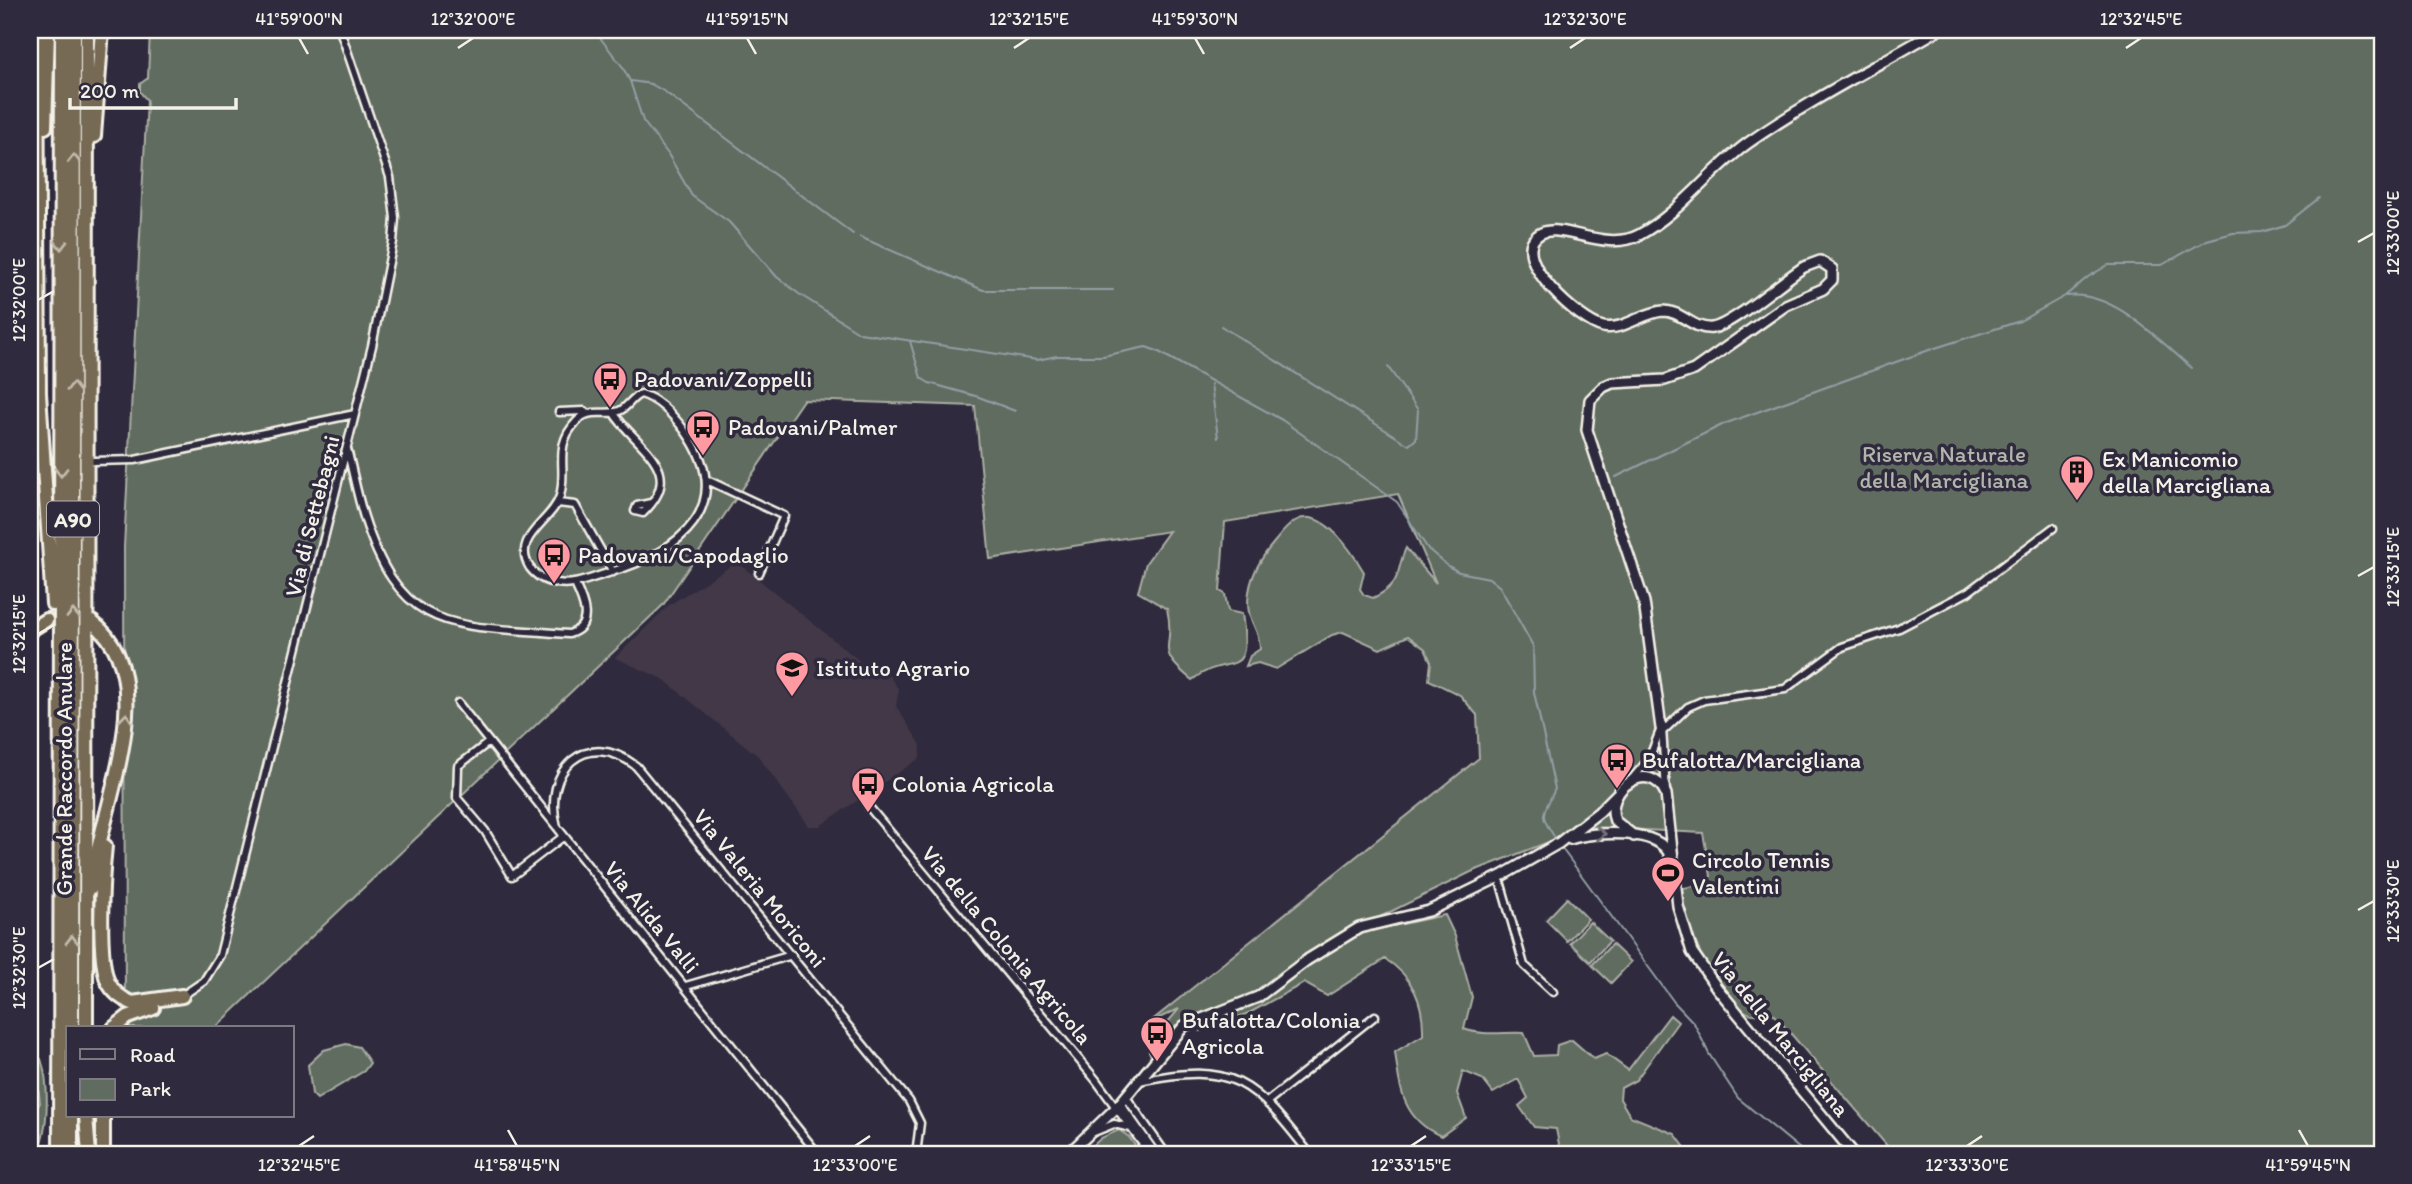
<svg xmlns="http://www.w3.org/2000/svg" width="2412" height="1184" font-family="Itim,sans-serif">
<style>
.built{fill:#423946}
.green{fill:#616c61;stroke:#aaaea4;stroke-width:2}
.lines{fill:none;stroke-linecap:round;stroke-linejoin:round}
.stream{stroke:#929fa4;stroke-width:2}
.street-casing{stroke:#f4f1e8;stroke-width:11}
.secondary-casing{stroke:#f4f1e8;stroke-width:14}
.highway-casing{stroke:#f4f1e8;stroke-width:18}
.street{stroke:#2f2a3d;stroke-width:6}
.secondary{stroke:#2f2a3d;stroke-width:9}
.highway{stroke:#776a54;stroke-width:12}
.oneway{stroke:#c2bbad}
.oneway2{stroke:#747079}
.ticks{fill:none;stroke:#f4f1e8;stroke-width:2.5}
.labels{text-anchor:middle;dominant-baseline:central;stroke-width:7;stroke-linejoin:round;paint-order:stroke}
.shield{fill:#2f2a3d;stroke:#b9b5b5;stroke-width:2}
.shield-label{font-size:21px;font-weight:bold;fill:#f4f1e8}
.poi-label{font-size:23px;fill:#f4f1e8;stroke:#2f2a3d;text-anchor:start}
.park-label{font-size:23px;fill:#b2b5ab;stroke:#2f2a3d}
.street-label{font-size:23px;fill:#f4f1e8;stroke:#2f2a3d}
.neatline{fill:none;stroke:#f4f1e8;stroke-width:2.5}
.ticks-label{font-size:18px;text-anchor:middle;fill:#f4f1e8}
</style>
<rect width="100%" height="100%" fill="#2f2a3d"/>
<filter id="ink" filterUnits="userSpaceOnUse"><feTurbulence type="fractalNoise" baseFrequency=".0143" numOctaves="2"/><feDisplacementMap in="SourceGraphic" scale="14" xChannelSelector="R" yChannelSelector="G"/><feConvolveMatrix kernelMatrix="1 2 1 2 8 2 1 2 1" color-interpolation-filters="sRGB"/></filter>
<g filter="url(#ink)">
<!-- built -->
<path class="built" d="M737 562 866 666 882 665 899 690 896 706 921 745 920 758 820 826H809L758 756 663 679 615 658 669 605Z"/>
<!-- green -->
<path class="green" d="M150 30H2382V1154H1894L1774 1014C1766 1014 1753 1016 1746 1012 1715 996 1683 923 1679 889L1694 886 1711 876 1703 833 1587 827 1471 872 1331 941 1258 995 1186 1022 1152 1059 1149 1051 1161 1030 1179 1009 1150 1022 1479 758 1477 715 1460 695 1429 680 1431 662 1425 649 1408 636 1380 649 1343 632 1332 635 1276 669 1258 663 1246 666 1250 656 1260 649C1260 626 1244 622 1249 592 1252 572 1262 556 1276 540 1281 534 1287 526 1295 521 1322 505 1353 553 1364 572L1360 589 1364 595 1373 598C1404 583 1395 571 1406 548L1436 583 1398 494 1225 522 1220 591 1225 594 1228 611 1242 614C1253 685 1228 651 1192 680 1151 647 1177 649 1167 609L1138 592 1146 563 1169 531 990 559 975 406 803 400 663 605 215 1028H125L124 547 147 100 140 92V84L148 78Z
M1567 898 1588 919 1567 941 1546 920Z
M1445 915 1455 936 1472 997 1464 1029C1482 1036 1503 1032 1524 1033L1534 1056 1556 1055 1557 1045 1572 1040 1594 1059 1606 1054 1628 1070 1670 1015 1678 1022 1636 1080 1621 1088 1620 1099 1630 1116 1675 1134 1690 1154H1646L1642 1149 1626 1150V1154H1561L1556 1129 1534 1127 1519 1106 1528 1098 1518 1079 1493 1093 1482 1079 1463 1071 1457 1093 1466 1118 1441 1136C1402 1119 1400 1089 1395 1052L1423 1035C1424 1004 1413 976 1385 959L1327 996 1304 983 1251 1012 1201 1031 1203 1022 1272 992 1331 950 1364 932Z
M1590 922 1610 941 1590 962 1570 943Z
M1612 944 1631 962 1611 983 1592 965Z
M346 1044 359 1047 370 1063 364 1071 317 1099 312 1094 308 1065 324 1050Z
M30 1056 41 1059C49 1082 50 1129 36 1154H30V1147L37 1136C34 1126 32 1111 40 1103L36 1069 30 1068Z
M1119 1130 1129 1137 1141 1154H1084L1101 1138Z"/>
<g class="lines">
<!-- stream -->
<path class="stream" d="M594 30 622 66 630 81 643 121 668 154 692 196 729 222 777 277 799 294 860 333 1037 360 1057 356H1103L1146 347 1157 351 1282 420 1397 502 1428 549 1448 566 1459 572 1489 578 1500 587 1533 646 1534 692 1555 789C1541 819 1539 813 1557 841
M631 81 651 84 665 92 853 234
M860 237 983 290H1113
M2067 296C2114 290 2158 340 2192 368
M1221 326 1409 445 1416 439 1418 410 1388 367
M910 341 921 378 929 383 979 397 1015 411
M1211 384 1218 438
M1616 477 1724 424 1932 349 2020 321 2065 296 2088 277 2108 265H2162L2207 240 2233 233 2262 232 2285 225 2319 198
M1560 846 1674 1002 1694 1023 1709 1054 1738 1098 1806 1154"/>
<!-- street casing -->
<g class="street-casing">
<path id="street" d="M641 394C659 399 674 416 685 431 739 507 679 552 608 573 591 578 575 586 557 583 546 582 537 577 530 568 510 537 553 521 560 496 568 467 552 447 577 421 589 408 601 415 616 412 627 410 631 397 641 394Z
M559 412 584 411 587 414
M613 412C634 446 689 469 643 513L635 511 637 506 651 503
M347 449C353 472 357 495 364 517 403 640 459 624 569 634 595 626 583 601 575 584
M93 461 135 460 355 414
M707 480 784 516 759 573
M558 503 575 505 613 572
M458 703 818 1154
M1662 728 1666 792
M1664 730 1688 707 1704 700 1785 689 1842 647 1899 628 1968 592 2053 528
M489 742 458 766 457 798 485 831 512 876 564 836
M1632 779 1649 759 1661 728
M869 807 1096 1080 1150 1154
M557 827C542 771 585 727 636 766L909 1101 920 1123 916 1154
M1499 877 1524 965 1553 992
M686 986 792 955
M182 996 204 981 220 955 372 346 393 242 395 218 390 177 340 30
M1139 1081C1235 1061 1253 1081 1310 1154
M1126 1097 1166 1154
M1268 1101 1375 1016
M1120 1103 1156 1154
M1094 1132 1114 1124 1131 1128"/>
</g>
<!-- secondary casing -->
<g class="secondary-casing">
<path id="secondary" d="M1661 728 1644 602 1587 430 1590 400 1603 387 1612 383 1665 380 1694 370 1786 305 1823 289 1832 280V269L1820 261 1804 267C1783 280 1731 326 1712 328 1693 330 1682 311 1663 311 1643 312 1624 331 1603 327 1580 322 1510 259 1537 236 1557 218 1603 254 1639 235 1681 212 1709 171 1748 143 1808 101 1875 67 1938 30
M1634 836 1615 821C1603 790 1650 757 1666 794L1678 906 1692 952 1717 988 1854 1154
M1570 839C1595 831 1658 828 1670 855
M1068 1154 1117 1107 1184 1026 1258 997 1307 960 1359 928 1429 911 1503 875 1559 843 1599 812 1619 792"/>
</g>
<!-- highway casing -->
<g class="highway-casing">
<path id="highway" d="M37 30 39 393 53 604
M45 127 48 30
M94 136 102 30
M30 463 33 416
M30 630 46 620
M105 846C102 875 97 957 108 982 113 992 122 999 132 1003L182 996
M92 887C97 812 167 679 92 622
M72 1028 74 30
M86 1028 87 30
M114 1028 128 1017 153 1008
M86 1116 89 1154
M60 1154 62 30
M71 1154V1116
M103 1154V1116"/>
</g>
<!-- street -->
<use href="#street" class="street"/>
<!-- secondary -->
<use href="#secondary" class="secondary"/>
<!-- highway -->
<use href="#highway" class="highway"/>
</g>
<!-- one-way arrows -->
<defs><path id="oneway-chevron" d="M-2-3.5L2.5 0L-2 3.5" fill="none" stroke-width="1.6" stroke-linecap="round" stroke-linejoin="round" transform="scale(1.75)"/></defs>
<g class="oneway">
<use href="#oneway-chevron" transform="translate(74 159) rotate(-90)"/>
<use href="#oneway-chevron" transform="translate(61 245) rotate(90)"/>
<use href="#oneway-chevron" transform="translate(73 387) rotate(-90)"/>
<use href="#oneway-chevron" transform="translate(61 472) rotate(90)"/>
<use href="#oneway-chevron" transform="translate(73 614) rotate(-90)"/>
<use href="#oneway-chevron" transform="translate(126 718) rotate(-84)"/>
<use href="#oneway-chevron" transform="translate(72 940) rotate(-90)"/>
</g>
<use class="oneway2" href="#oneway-chevron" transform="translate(1601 834) rotate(-1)"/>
</g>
<!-- ticks -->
<path class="ticks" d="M299 38 308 54M747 38 756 54M1195 38 1204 54M458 48 473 38M1014 48 1029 38M1570 48 1585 38M2126 48 2141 38M2358 242 2374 233M38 300 54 291M2358 576 2374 567M38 634 54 625M2358 910 2374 901M38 968 54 959M508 1130 517 1146M2299 1130 2308 1146M299 1146 314 1136M855 1146 870 1136M1411 1146 1426 1136M1967 1146 1982 1136"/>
<!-- icons -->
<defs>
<g id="bus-pin" transform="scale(1.75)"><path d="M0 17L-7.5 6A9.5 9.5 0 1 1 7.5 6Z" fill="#ff9aa2" stroke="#2f2a3d"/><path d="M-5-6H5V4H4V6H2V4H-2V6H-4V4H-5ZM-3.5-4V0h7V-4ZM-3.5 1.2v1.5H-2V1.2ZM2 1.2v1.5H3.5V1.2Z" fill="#111"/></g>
<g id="building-pin" transform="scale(1.75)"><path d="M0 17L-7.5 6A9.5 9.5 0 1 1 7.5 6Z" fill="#ff9aa2" stroke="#2f2a3d"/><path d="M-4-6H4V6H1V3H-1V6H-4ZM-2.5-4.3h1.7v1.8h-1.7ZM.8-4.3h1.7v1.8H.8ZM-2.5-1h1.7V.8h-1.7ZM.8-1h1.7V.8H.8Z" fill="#111"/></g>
<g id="school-pin" transform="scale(1.75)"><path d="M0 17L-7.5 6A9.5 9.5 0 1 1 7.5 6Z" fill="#ff9aa2" stroke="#2f2a3d"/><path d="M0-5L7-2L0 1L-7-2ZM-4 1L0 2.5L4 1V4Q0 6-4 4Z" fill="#111"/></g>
<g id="stadium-pin" transform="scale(1.75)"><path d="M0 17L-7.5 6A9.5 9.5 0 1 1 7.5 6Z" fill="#ff9aa2" stroke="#2f2a3d"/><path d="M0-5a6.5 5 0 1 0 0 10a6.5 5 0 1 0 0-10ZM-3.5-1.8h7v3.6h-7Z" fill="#111"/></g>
</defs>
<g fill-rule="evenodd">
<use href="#bus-pin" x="610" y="379"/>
<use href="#bus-pin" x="703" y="427"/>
<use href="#building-pin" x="2077" y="472"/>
<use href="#bus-pin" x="554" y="555"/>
<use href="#school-pin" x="792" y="668"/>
<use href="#bus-pin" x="1617" y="760"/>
<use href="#bus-pin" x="868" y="784"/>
<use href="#stadium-pin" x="1668" y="873"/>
<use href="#bus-pin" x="1157" y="1033"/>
</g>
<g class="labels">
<!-- shield labels -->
<rect class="shield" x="47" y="501.5" width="52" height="35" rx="5"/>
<g class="shield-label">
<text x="73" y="519">A90</text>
</g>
<!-- poi labels -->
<g class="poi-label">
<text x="634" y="379">Padovani/Zoppelli</text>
<text x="728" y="427">Padovani/Palmer</text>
<text x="2102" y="459">Ex Manicomio<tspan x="2102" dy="26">della Marcigliana</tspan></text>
<text x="578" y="555">Padovani/Capodaglio</text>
<text x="816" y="668">Istituto Agrario</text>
<text x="1642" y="760">Bufalotta/Marcigliana</text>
<text x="892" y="784">Colonia Agricola</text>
<text x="1692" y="860">Circolo Tennis<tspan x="1692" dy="26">Valentini</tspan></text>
<text x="1182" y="1020">Bufalotta/Colonia<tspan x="1182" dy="26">Agricola</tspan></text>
</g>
<!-- park labels -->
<g class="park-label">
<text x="1944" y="454">Riserva Naturale<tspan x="1944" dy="26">della Marcigliana</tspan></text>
</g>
<!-- street labels -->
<g class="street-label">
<text transform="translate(312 516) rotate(-76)">Via di Settebagni</text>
<text transform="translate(64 769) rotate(-90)">Grande Raccordo Anulare</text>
<text transform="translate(760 888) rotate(51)">Via Valeria Moriconi</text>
<text transform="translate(652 917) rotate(51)">Via Alida Valli</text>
<text transform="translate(1007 945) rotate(50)">Via della Colonia Agricola</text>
<text transform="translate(1781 1034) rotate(51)">Via della Marcigliana</text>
</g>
</g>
<!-- margin -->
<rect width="2412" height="1184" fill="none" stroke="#2f2a3d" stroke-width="77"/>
<!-- legend -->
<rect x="66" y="1026" width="228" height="91" fill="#2f2a3d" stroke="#7e7a81" stroke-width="2"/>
<rect x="80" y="1049" width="35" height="10" fill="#2f2a3d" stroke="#7e7a81" stroke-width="2"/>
<text x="130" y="1062" font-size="21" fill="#f4f1e8">Road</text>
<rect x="80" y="1079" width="35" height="21" fill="#616c61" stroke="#7e7a81" stroke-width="2"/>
<text x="130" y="1096" font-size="21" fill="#f4f1e8">Park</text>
<!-- scale -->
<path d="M70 98v10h166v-10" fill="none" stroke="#f4f1e8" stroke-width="3.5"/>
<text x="80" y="98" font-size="21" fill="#f4f1e8" stroke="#2f2a3d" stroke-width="5" paint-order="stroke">200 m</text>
<rect x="38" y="38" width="2336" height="1108" class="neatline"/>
<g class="ticks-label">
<text x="299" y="25">41°59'00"N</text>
<text x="473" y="25">12°32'00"E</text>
<text x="747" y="25">41°59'15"N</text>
<text x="1029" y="25">12°32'15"E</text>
<text x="1195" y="25">41°59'30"N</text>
<text x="1585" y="25">12°32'30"E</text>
<text x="2141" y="25">12°32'45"E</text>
<text transform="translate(2393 233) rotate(-90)" y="6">12°33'00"E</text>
<text transform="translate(19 300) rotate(-90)" y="6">12°32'00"E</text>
<text transform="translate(2393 567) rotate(-90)" y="6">12°33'15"E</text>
<text transform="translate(19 634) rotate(-90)" y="6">12°32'15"E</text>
<text transform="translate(2393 901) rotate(-90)" y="6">12°33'30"E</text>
<text transform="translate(19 968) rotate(-90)" y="6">12°32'30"E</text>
<text x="299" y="1171">12°32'45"E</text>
<text x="517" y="1171">41°58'45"N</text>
<text x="855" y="1171">12°33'00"E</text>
<text x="1411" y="1171">12°33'15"E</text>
<text x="1967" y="1171">12°33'30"E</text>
<text x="2308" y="1171">41°59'45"N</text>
</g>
</svg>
